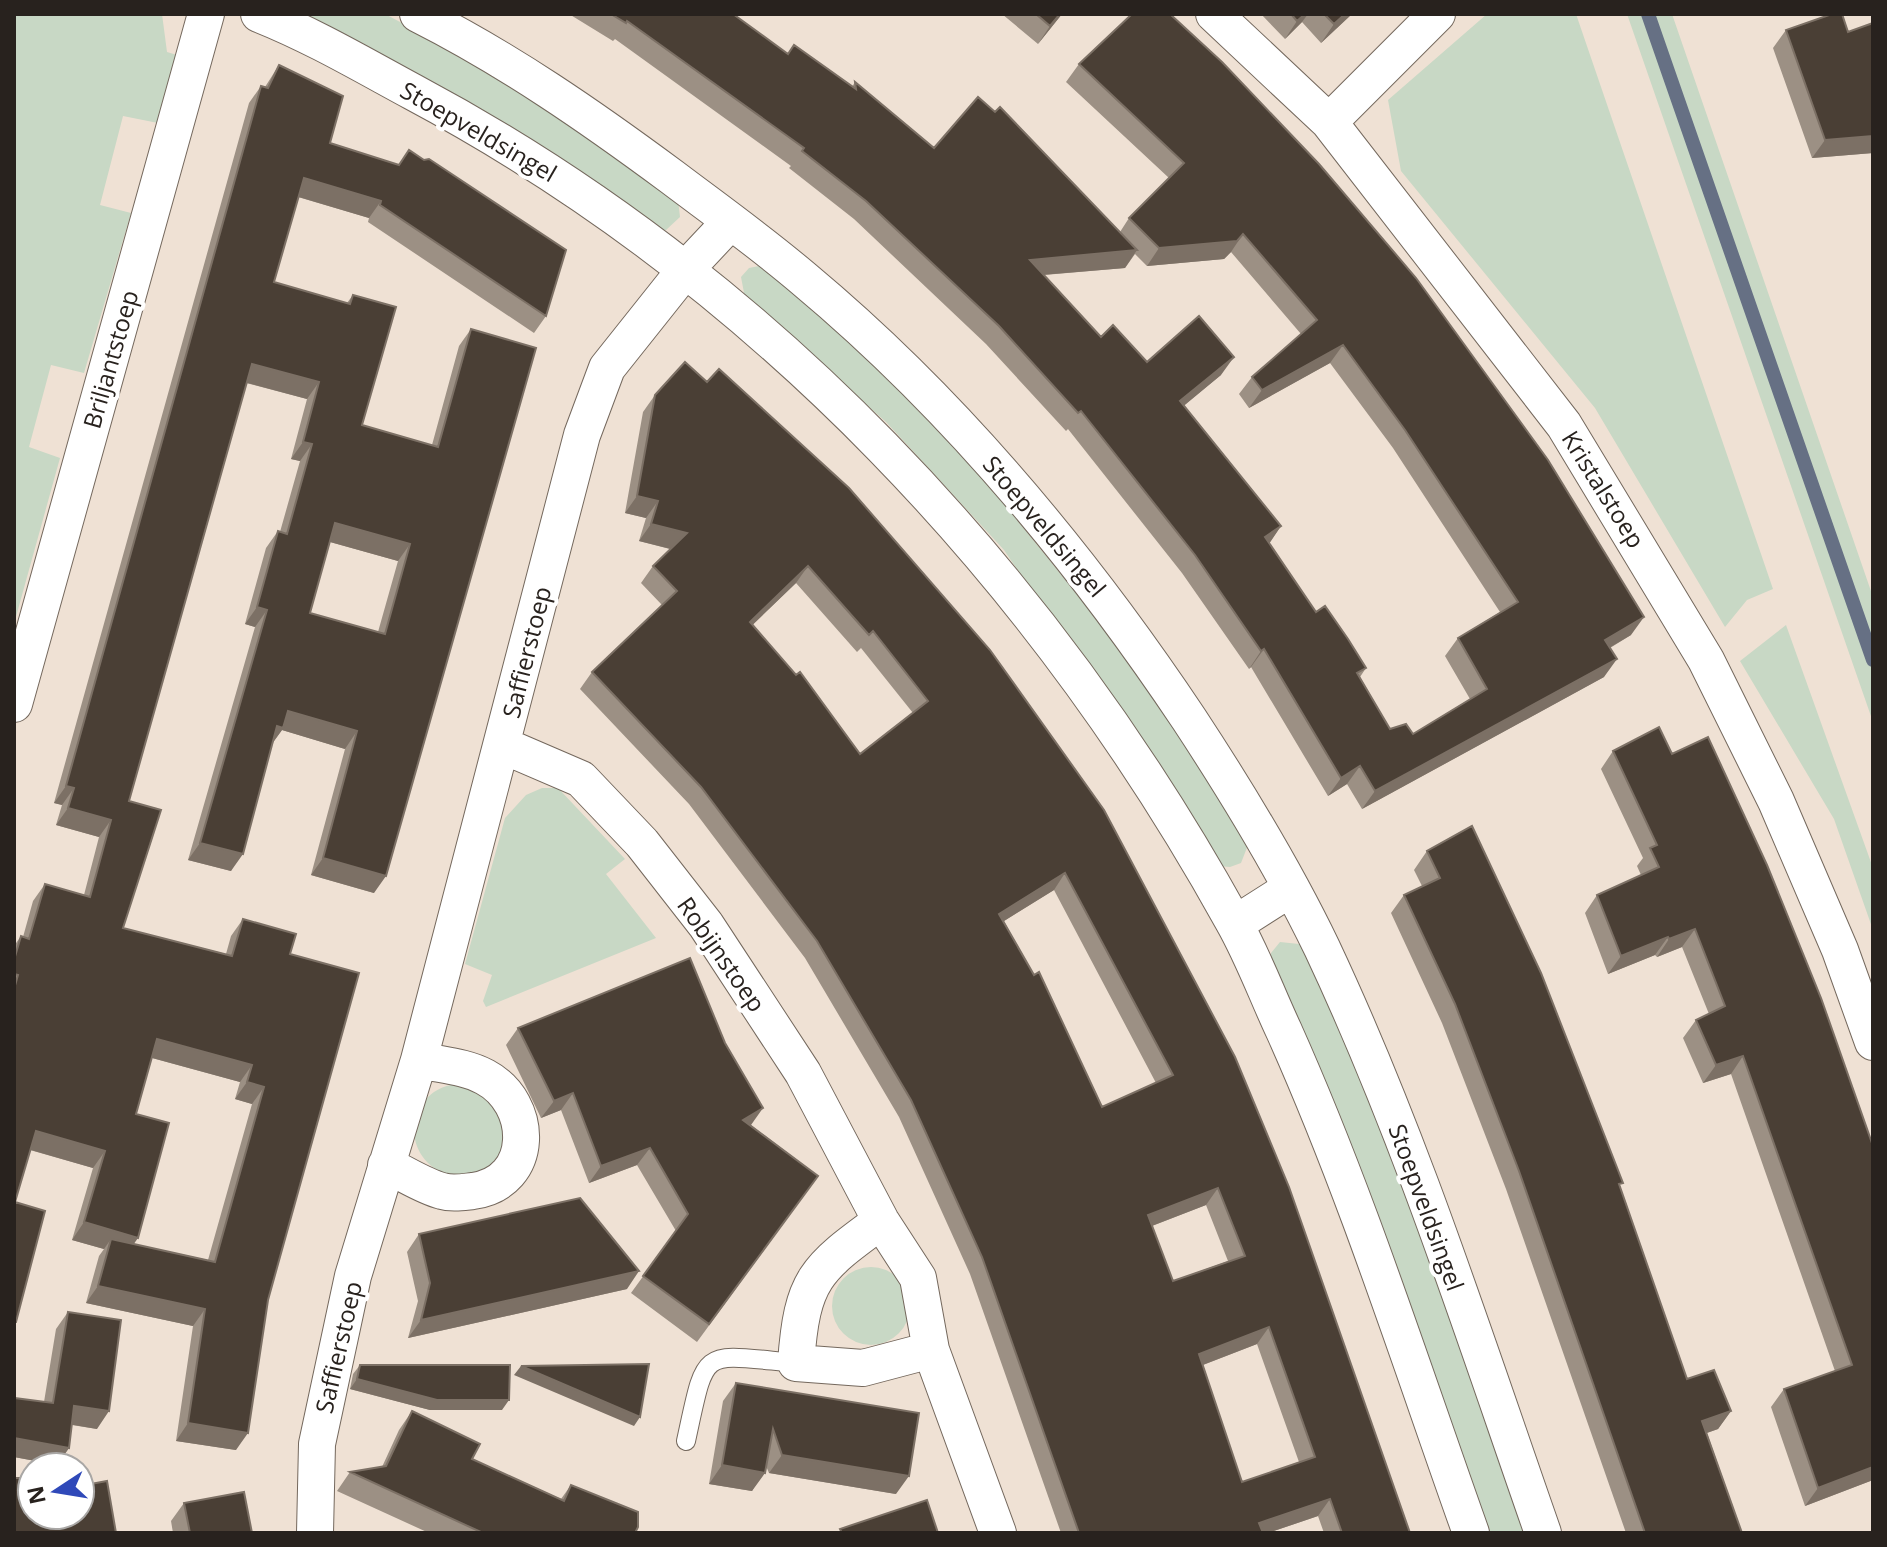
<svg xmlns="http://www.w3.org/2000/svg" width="1887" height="1547" font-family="'Open Sans',sans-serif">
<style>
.green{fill:#c8d8c5}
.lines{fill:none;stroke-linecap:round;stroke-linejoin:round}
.stream{stroke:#667084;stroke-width:14}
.lane-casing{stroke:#74685d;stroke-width:20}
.street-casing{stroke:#74685d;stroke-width:38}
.lane{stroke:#fff;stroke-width:18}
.street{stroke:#fff;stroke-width:36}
.wall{fill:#9c9084;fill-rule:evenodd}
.shaded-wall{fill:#7c7065}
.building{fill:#4a3f35;stroke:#7c7065;stroke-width:2;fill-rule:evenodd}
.labels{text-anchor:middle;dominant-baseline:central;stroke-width:8;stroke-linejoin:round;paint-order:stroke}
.street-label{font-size:24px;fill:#28221e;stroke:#fff}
</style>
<rect width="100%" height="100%" fill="#efe1d4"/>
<!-- green -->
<path class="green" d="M14 14H162L167 52 177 55 158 123 123 116 100 205 131 213 84 373 51 365 29 447 60 458 14 624Z
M299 14H385L481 65 678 200 680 217 666 230H656Z
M1487 14H1576L1773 589 1747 600 1725 627 1595 408 1401 171 1388 100Z
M1627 14H1672L1873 597V722Z
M759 266 767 270 858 347 984 479 1122 650 1244 833 1248 845 1241 863 1230 867 1217 866 1004 550 886 422 745 298 741 277 749 268Z
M1786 625 1873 868V930L1834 819 1740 661Z
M542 788H558L625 859 606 874 656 938 486 1007 483 1001 492 975 465 964 505 818 526 795Z
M1280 942 1299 944 1306 951 1393 1153 1528 1533H1487L1270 964 1271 953Z
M414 1130a46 46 0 1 1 92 0a46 46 0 1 1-92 0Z
M832 1306a39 39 0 1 1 78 0a39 39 0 1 1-78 0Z"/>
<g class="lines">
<!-- stream -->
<path class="stream" d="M1648 14 1873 660"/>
<!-- lane casing -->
<g class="lane-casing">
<path id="lane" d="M686 1441C707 1345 699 1354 796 1363"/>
</g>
<!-- street casing -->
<g class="street-casing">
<path id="street" d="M259 14C312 35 363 65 413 92 762 278 1042 576 1233 921 1253 956 1267 995 1284 1031 1357 1194 1411 1365 1471 1533
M418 14C509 60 591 117 672 177 717 211 762 243 804 279 955 405 1080 556 1189 719 1237 792 1284 869 1322 948 1411 1137 1474 1336 1543 1533
M1214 14 1329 122 1564 425 1706 660 1776 801 1840 950 1873 1042
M1329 122 1437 14
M14 704 206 14
M502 745 581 779 642 843 706 925 803 1073 881 1221 918 1278 931 1350 998 1533
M1235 924 1290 889
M386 1165C404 1173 423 1186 442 1191 452 1194 463 1192 473 1191 536 1182 534 1103 485 1077 465 1066 440 1065 419 1060
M881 1221C815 1269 802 1279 796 1363L863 1368 931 1350
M315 1533 317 1444 353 1276 419 1060 582 435 607 368 685 270 731 221"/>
</g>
<!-- lane -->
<use href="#lane" class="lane"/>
<!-- street -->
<use href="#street" class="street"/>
</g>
<!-- wall -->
<path class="wall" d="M569 14H733L788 54 852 87 855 82 934 148 1120 232 1129 218 1169 178 1066 82 1079 64 1132 14 1631 635 1610 648 1604 677 1362 809 1347 784 1328 796 1251 667 1249 669 1182 573 1068 429 1066 431 986 344 854 219 789 168 791 166 615 39 613 41ZM1231 252 1301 334 1252 377 1239 394 1249 408 1330 363 1393 448 1500 612 1458 638 1445 656 1470 699 1413 734 1390 729 1360 677 1366 668 1316 612 1269 543 1281 526 1184 405 1221 375 1147 362 1101 337 1044 275 1125 268 1135 254 1147 266 1224 259Z
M1002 14H1062L1038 44Z
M1261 14H1352L1321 43 1302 22 1285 39Z
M1873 23V153L1812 158 1773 48 1786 30 1848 32Z
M279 65 330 143 546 316 534 333 368 222 369 218 298 197 274 282 347 303 353 295 362 425 432 445 459 346 471 329 374 893 311 875 345 749 282 730 272 744 231 871 188 860 255 627 245 624 266 548 278 531 280 532 300 461 291 459 307 399 246 383 129 801 123 928 226 954 231 936 243 919 290 954 268 1300 236 1450 176 1441 193 1326 86 1303 99 1256 104 1249 72 1240 93 1168 30 1150 15 1202 14 1324V946L21 936 23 937 33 901 45 884 84 895 99 837 56 825 62 805 54 803 249 103 261 86 265 87ZM330 542 398 561 378 632 310 613ZM152 1058 240 1082 235 1099 252 1104 208 1260 134 1244 136 1114Z
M655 395 990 650 1410 1533H1324L1318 1516 1268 1533H1061L970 1274 899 1117 805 958 689 804 580 689 592 672 662 605 641 583 653 566 670 549 639 541 646 518 625 513 643 412ZM796 583 857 652 861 648 913 713 860 754 752 625ZM1054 890 1156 1083 1102 1107 1004 921ZM1206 1205 1228 1261 1173 1281 1152 1226ZM1257 1344 1299 1462 1242 1482 1203 1365Z
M1613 751 1672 754 1873 1146V1480L1805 1506 1771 1407 1784 1389 1835 1371 1731 1074 1703 1083 1683 1038 1696 1020 1709 1014 1682 947 1657 957 1655 955 1608 974 1585 913 1597 895 1641 875 1637 866 1643 858 1601 769Z
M1427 851 1620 1186 1687 1379 1731 1411 1718 1429 1707 1433 1742 1533H1626L1506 1189 1442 1023 1391 913 1404 895 1422 886 1414 870Z
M518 1028 751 1125 818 1176 697 1342 631 1293 676 1231 637 1165 589 1183 561 1110 541 1118 506 1045Z
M419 1234 627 1289 408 1338 418 1301 407 1252Z
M68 1312 97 1429 72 1425 69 1448 57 1465 14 1457V1398L44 1402 56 1329Z
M360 1365 502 1410H430L350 1389 353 1374Z
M736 1383 896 1494 769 1473 766 1466 752 1491 709 1484 723 1401Z
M412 1411 472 1459 561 1499 571 1485 635 1533H429L337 1491 350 1472 382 1467 399 1430Z
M184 1503 252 1533H173L171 1521Z"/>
<!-- shaded-wall -->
<path class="shaded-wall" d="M1060 14H1062L1038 44 1050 26Z
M1305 14H1308L1302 22 1285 39 1297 21Z
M1345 14H1352L1321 43 1334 24Z
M1873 136V153L1812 158 1825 140Z
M304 178 381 201 369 218 292 195Z
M1243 234 1231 252 1224 259 1147 266 1159 248Z
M1137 250 1125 268 1017 277 1030 260Z
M1343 345 1330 363 1249 408 1262 390Z
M1234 357 1221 375 1168 419 1180 401Z
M252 364 319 382 307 399 240 381Z
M303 442 312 444 300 461 291 459Z
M637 496 658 501 646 518 625 513Z
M335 523 410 544 398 561 323 540Z
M651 524 687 533 675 550 639 541Z
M1281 526 1269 544 1265 537Z
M808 566 796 583 738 639 750 622Z
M257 607 267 610 255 627 245 624Z
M1644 617 1631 635 1592 658 1605 640Z
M1264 649 1251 667 1249 669 1261 651Z
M1617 659 1604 677 1362 809 1375 791Z
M288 711 357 731 345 749 282 730 271 745 265 743Z
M1360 766 1347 784 1328 796 1341 778Z
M66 786 74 788 62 805 54 803Z
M68 808 111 820 99 837 56 825Z
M200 843 243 854 231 871 188 860Z
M323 858 386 876 374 893 311 875Z
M1065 873 1054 890 988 931 999 914Z
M1695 929 1682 947 1657 957 1669 939Z
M1668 937 1655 955 1608 974 1621 956Z
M157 1039 252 1065 240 1082 145 1056Z
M1743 1056 1731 1074 1703 1083 1716 1065Z
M247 1082 264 1087 252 1104 235 1099Z
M573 1093 561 1110 541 1118 554 1101Z
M763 1108 751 1125 731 1137 743 1120Z
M36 1131 105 1151 93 1168 24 1148Z
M650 1148 637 1165 589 1183 601 1166Z
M1218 1188 1206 1205 1136 1232 1148 1215Z
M84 1222 138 1238 126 1255 111 1239 104 1249 72 1240Z
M639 1271 627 1289 408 1338 421 1320Z
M98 1286 205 1309 193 1326 86 1303Z
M1269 1327 1257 1344 1187 1371 1199 1354Z
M521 1366 640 1417 634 1426 514 1375Z
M357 1379 509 1400 502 1410H430L350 1389Z
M74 1406 109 1411 97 1429 62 1423Z
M1731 1411 1718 1429 1689 1439 1702 1421Z
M188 1423 248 1433 236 1450 176 1441Z
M14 1438 69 1448 57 1465 14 1457Z
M782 1455 909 1476 896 1494 769 1473Z
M722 1465 765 1473 752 1491 709 1484Z
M1873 1467V1480L1805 1506 1818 1488Z
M1330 1499 1318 1516 1268 1533H1252L1259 1523Z"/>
<!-- building -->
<path class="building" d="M611 14H733L788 54 794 45 856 89 855 82 934 148 978 97 995 112 1000 107 1137 250 1030 260 1101 337 1113 325 1147 362 1199 316 1234 357 1180 401 1281 526 1265 537 1316 612 1325 606 1348 639 1366 668 1357 673 1390 729 1406 724 1413 734 1487 689 1458 638 1518 602 1405 430 1343 345 1262 390 1252 377 1317 320 1243 234 1237 241 1159 248 1129 218 1184 163 1079 64 1132 14H1170L1222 62 1319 164 1416 278 1548 460 1644 617 1605 640 1617 659 1375 791 1360 766 1341 778 1264 649 1261 651 1195 555 1081 411 1078 413 999 326 866 201 802 151 804 148 627 21 626 23Z
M1036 14H1060L1050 26Z
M1291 14H1305L1297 21Z
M1324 14H1345L1334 24Z
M1832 14H1842L1848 32 1873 23V136L1825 140 1786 30Z
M279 65 343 96 330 143 399 165 409 150 424 160 429 159 566 250 546 316 380 205 381 201 304 178 274 282 350 304 353 295 396 307 362 425 438 447 471 329 536 348 386 876 323 858 357 731 288 711 283 728 277 726 243 854 200 843 267 610 257 607 278 531 287 534 312 444 303 442 319 382 252 364 129 801 161 810 123 928 232 956 243 919 296 934 290 954 359 973 268 1300 248 1433 188 1423 205 1309 98 1286 111 1239 215 1262 264 1087 247 1082 252 1065 157 1039 136 1114 169 1123 138 1238 84 1222 105 1151 36 1131 15 1202 45 1211 16 1322H14V989L18 975 14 974V960L21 936 29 939 45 884 90 897 111 820 68 808 74 788 66 786 261 86 268 88ZM335 523 410 544 385 634 310 613Z
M685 362 707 382 719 369 849 488 990 650 1104 810 1235 1057 1289 1187 1410 1533H1342L1330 1499 1259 1523 1263 1533H1079L982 1257 911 1100 817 941 701 787 592 672 677 591 653 566 687 533 651 524 658 501 637 496 655 395ZM808 566 869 635 873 631 928 701 860 754 800 672 796 675 750 622ZM1065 873 1173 1075 1102 1107 1039 972 1034 975 999 914ZM1218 1188 1245 1256 1173 1281 1148 1215ZM1269 1327 1315 1457 1242 1482 1199 1354Z
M1659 727 1672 754 1708 737 1767 865 1821 998 1873 1146V1467L1818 1488 1784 1389 1852 1365 1743 1056 1716 1065 1696 1020 1725 1006 1695 929 1669 939 1668 937 1621 956 1597 895 1659 867 1650 848 1657 845 1613 751Z
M1472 826 1541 973 1623 1183 1619 1184 1687 1379 1714 1370 1731 1411 1702 1421 1742 1533H1645L1519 1171 1455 1004 1404 895 1440 878 1427 851Z
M690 958 725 1043 763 1108 743 1120 818 1176 709 1324 643 1276 688 1214 650 1148 601 1166 573 1093 554 1101 518 1028Z
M580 1198 639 1271 421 1320 430 1283 419 1234Z
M68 1312 121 1320 109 1411 74 1406 69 1448 14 1438V1398L53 1403Z
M649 1364 640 1417 521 1366Z
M360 1365H510L509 1400H437L357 1379Z
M736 1383 919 1413 909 1476 782 1455 773 1429 765 1473 722 1465Z
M412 1411 480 1444 472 1459 564 1501 571 1485 638 1512V1527L635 1533H483L350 1472 386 1466Z
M14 1478H32V1515H80V1486L107 1481 116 1533H14Z
M244 1492 252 1533H190L184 1503Z
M927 1500 938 1533H842L840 1529Z"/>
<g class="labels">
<!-- street labels -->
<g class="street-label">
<text transform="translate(479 131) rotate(30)">Stoepveldsingel</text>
<text transform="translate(110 359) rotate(-74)">Briljantstoep</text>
<text transform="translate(1604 489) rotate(58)">Kristalstoep</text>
<text transform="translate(1045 526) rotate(50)">Stoepveldsingel</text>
<text transform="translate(526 652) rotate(-76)">Saffierstoep</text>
<text transform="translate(722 954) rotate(55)">Robijnstoep</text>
<text transform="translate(1427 1207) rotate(70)">Stoepveldsingel</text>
<text transform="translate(338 1347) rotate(-77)">Saffierstoep</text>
</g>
</g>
<!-- border -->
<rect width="1887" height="1547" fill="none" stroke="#28221e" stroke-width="32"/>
<!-- north arrow -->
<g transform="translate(56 1491) rotate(258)"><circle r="38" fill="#ffffff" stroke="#a9a7a5" stroke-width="2"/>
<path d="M0-6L14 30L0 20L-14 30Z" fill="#2f49b9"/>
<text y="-12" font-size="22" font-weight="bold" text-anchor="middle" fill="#28221e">N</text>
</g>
</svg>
